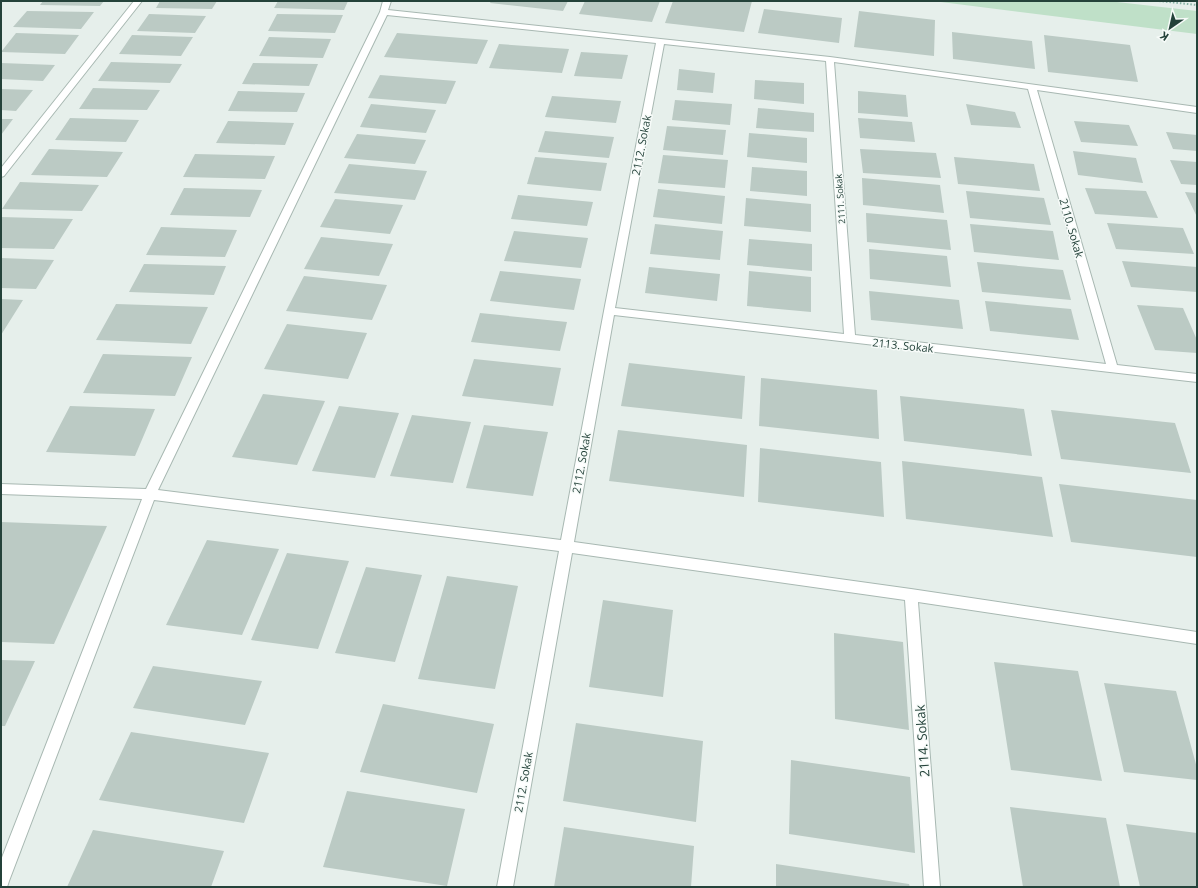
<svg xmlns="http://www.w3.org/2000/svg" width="1198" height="888" font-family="'Open Sans',sans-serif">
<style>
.green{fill:#bfe0c8}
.building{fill:#bbcac4}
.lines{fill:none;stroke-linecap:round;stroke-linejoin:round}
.minor-casing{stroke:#a8b8b2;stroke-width:2}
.path{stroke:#86b3a5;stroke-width:2;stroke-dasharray:1.5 2;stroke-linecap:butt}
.minor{fill:#fff;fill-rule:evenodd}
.labels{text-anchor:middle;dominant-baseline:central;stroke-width:3;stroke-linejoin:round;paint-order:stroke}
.far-street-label{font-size:9px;fill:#24423a;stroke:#f7fbf9}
.street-label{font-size:11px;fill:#24423a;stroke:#f7fbf9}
.near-street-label{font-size:13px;fill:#24423a;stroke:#f7fbf9}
</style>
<rect width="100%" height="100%" fill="#e6efeb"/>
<!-- green -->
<path class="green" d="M933 1H1108L1197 11V34Z"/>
<!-- building -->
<path class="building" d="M43 1H104L100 6 40 5Z
M160 1H217L212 9 156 8Z
M278 1H348L344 10 274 8Z
M491 1H568L563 11 490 3Z
M585 1H660L652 22 579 14Z
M673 1H752L744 32 665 23Z
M764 9 842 18 839 43 758 33Z
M27 11 94 12 81 29 13 27Z
M859 11 935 20 934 56 854 47Z
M149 14 206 16 195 33 137 31Z
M277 14 343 15 335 33 268 31Z
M952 32 1032 41 1035 69 953 59Z
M16 33 79 35 65 54 1 52Z
M397 33 488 40 477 64 384 57Z
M132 35 193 37 181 56 119 54Z
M1044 35 1130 45 1138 82 1048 72Z
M269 37 331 39 323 58 259 56Z
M499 44 569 49 562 73 489 68Z
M581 52 628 55 622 79 574 76Z
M111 62 182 64 170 83 98 81Z
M1 63 55 65 43 81 1 79Z
M253 63 318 64 309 86 242 84Z
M679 69 715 73 713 93 677 90Z
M380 75 456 81 446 104 368 98Z
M755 80 804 83V104L754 99Z
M93 88 160 90 147 110 79 109Z
M1 89 33 90 16 111 1 110Z
M238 91 305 93 297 112 228 111Z
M858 91 906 95 908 117 858 113Z
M552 96 621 101 616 123 545 117Z
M675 100 732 104 730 125 672 120Z
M371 104 436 110 426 133 360 127Z
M966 104 1015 112 1021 128 971 125Z
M758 108 814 113V132L756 128Z
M70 118 139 120 126 142 55 140Z
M858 118 912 122 915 142 860 138Z
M1 119H13L1 135Z
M228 121 294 123 285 145 216 143Z
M1074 121 1129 125 1138 146 1081 142Z
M667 126 726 130 723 155 663 150Z
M545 131 614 137 609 158 538 152Z
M1166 132 1197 135V151L1173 149Z
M749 133 807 138V163L747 157Z
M357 134 426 140 415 164 344 158Z
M49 149 123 152 107 177 31 175Z
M860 149 936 153 941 178 863 173Z
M1073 151 1136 158 1143 183 1078 175Z
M195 154 275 156 265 179 183 177Z
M663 155 728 160 725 188 658 183Z
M535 157 607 163 601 191 527 184Z
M954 157 1034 164 1040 191 958 184Z
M1170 160 1197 162V185L1181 184Z
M349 164 427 171 415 200 334 193Z
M752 167 807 171V196L750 191Z
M862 178 940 185 944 213 863 205Z
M20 182 99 185 82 211 2 209Z
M184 188 262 190 250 217 170 215Z
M1085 188 1146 191 1158 218 1095 214Z
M658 189 725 196 722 224 653 217Z
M966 191 1044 198 1051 225 970 218Z
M1185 192 1197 193V217Z
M518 195 593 202 587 226 511 219Z
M746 198 811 204V232L744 226Z
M335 199 403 205 390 234 320 227Z
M866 213 947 220 951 250 867 242Z
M1 217 73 219 54 249 1 248Z
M1107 223 1183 228 1194 254 1116 249Z
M655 224 723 231 720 260 650 254Z
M970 224 1053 231 1059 260 974 252Z
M161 227 237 230 225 257 146 255Z
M514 231 588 238 581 268 504 261Z
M321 237 393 244 379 276 304 269Z
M749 239 812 244V271L747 265Z
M869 249 947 256 951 287 870 279Z
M1 258 54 260 36 289 1 288Z
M1122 261 1197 267V292L1131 287Z
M977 262 1063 270 1071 300 982 292Z
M144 264 226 266 214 295 129 292Z
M649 267 720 274 717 301 645 293Z
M500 271 581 279 574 310 490 301Z
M749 271 811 277V312L747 306Z
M304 276 387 285 372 320 286 311Z
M869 291 959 300 963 329 871 320Z
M1 299 23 300 1 335Z
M985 301 1071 309 1079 340 990 331Z
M116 304 208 307 191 344 96 340Z
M1137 305 1183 308 1197 340V353L1155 350Z
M480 313 567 322 560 351 471 342Z
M287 324 367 333 348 379 264 369Z
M103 354 192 357 175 396 83 393Z
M474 359 561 368 553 406 462 396Z
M629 363 745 376 742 419 621 406Z
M761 378 877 390 879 439 759 426Z
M263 394 325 401 297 465 232 457Z
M900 396 1024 409 1032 456 904 441Z
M70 406 155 409 135 456 46 452Z
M339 406 399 413 375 478 312 471Z
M1051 410 1175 423 1191 473 1061 459Z
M412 415 471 422 453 483 390 476Z
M484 425 548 432 533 496 466 488Z
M618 430 747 445 744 497 609 481Z
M760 448 881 462 884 517 758 502Z
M902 461 1042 477 1053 537 906 519Z
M1059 484 1197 500V557L1071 542Z
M1 522 107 526 54 644 1 642Z
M207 540 279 549 242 635 166 625Z
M287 553 349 561 318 649 251 640Z
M366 567 422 575 395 662 335 653Z
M447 576 518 586 495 689 418 679Z
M603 600 673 610 663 697 589 687Z
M834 633 903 642 909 730 835 719Z
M1 660 35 661 5 726H1Z
M994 662 1078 671 1102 781 1011 770Z
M153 666 262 681 245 725 133 708Z
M1104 683 1176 691 1197 768V780L1124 772Z
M383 704 494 724 477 793 360 772Z
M576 723 703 741 696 822 563 801Z
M131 732 269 753 244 823 99 800Z
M791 760 910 777 915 853 789 834Z
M347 791 465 809 447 886 323 867Z
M1010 807 1106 818 1120 887H1023Z
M1126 824 1197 833V887H1140Z
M564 827 694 846 691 887H554Z
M93 830 224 851 211 887H67Z
M776 864 909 884 910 887H776Z"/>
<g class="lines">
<!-- minor casing -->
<g class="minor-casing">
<path id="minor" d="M134 1H142L4 176 1 177V168Z
M383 1H391L388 10 830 57 1197 107V113L1037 90 1117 365 1197 374V382L614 315 574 542 911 589 1197 632V644L918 602 940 887H924L905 600 572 553 513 887H497L559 551 154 500 9 881 7 887H1V860L142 499 1 494V484L146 489 380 12ZM387 15 656 43 604 311 561 540 158 490ZM664 44 826 61 844 334 615 308ZM834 62 1028 89 1106 364 855 335Z"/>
</g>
<!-- path -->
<path class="path" d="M1159 1 1197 5"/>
<!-- minor -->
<use href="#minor" class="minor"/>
</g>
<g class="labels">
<!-- far-street labels -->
<g class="far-street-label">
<text transform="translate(840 199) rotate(-94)">2111. Sokak</text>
</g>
<!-- street labels -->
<g class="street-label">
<text transform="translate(641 145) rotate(-79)">2112. Sokak</text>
<text transform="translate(1072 228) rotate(74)">2110. Sokak</text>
<text transform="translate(903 345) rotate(6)">2113. Sokak</text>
<text transform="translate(581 463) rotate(-80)">2112. Sokak</text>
<text transform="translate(523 782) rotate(-80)">2112. Sokak</text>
</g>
<!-- near-street labels -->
<g class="near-street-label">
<text transform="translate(922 741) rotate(-94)">2114. Sokak</text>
</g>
</g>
<!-- border -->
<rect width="1198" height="888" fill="none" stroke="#24423a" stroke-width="4"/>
<!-- north arrow -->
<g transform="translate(1170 28) rotate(214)" stroke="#f7fbf9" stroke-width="3" paint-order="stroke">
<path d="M0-3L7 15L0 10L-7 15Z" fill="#24423a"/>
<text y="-6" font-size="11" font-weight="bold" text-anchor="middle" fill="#24423a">K</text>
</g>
</svg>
